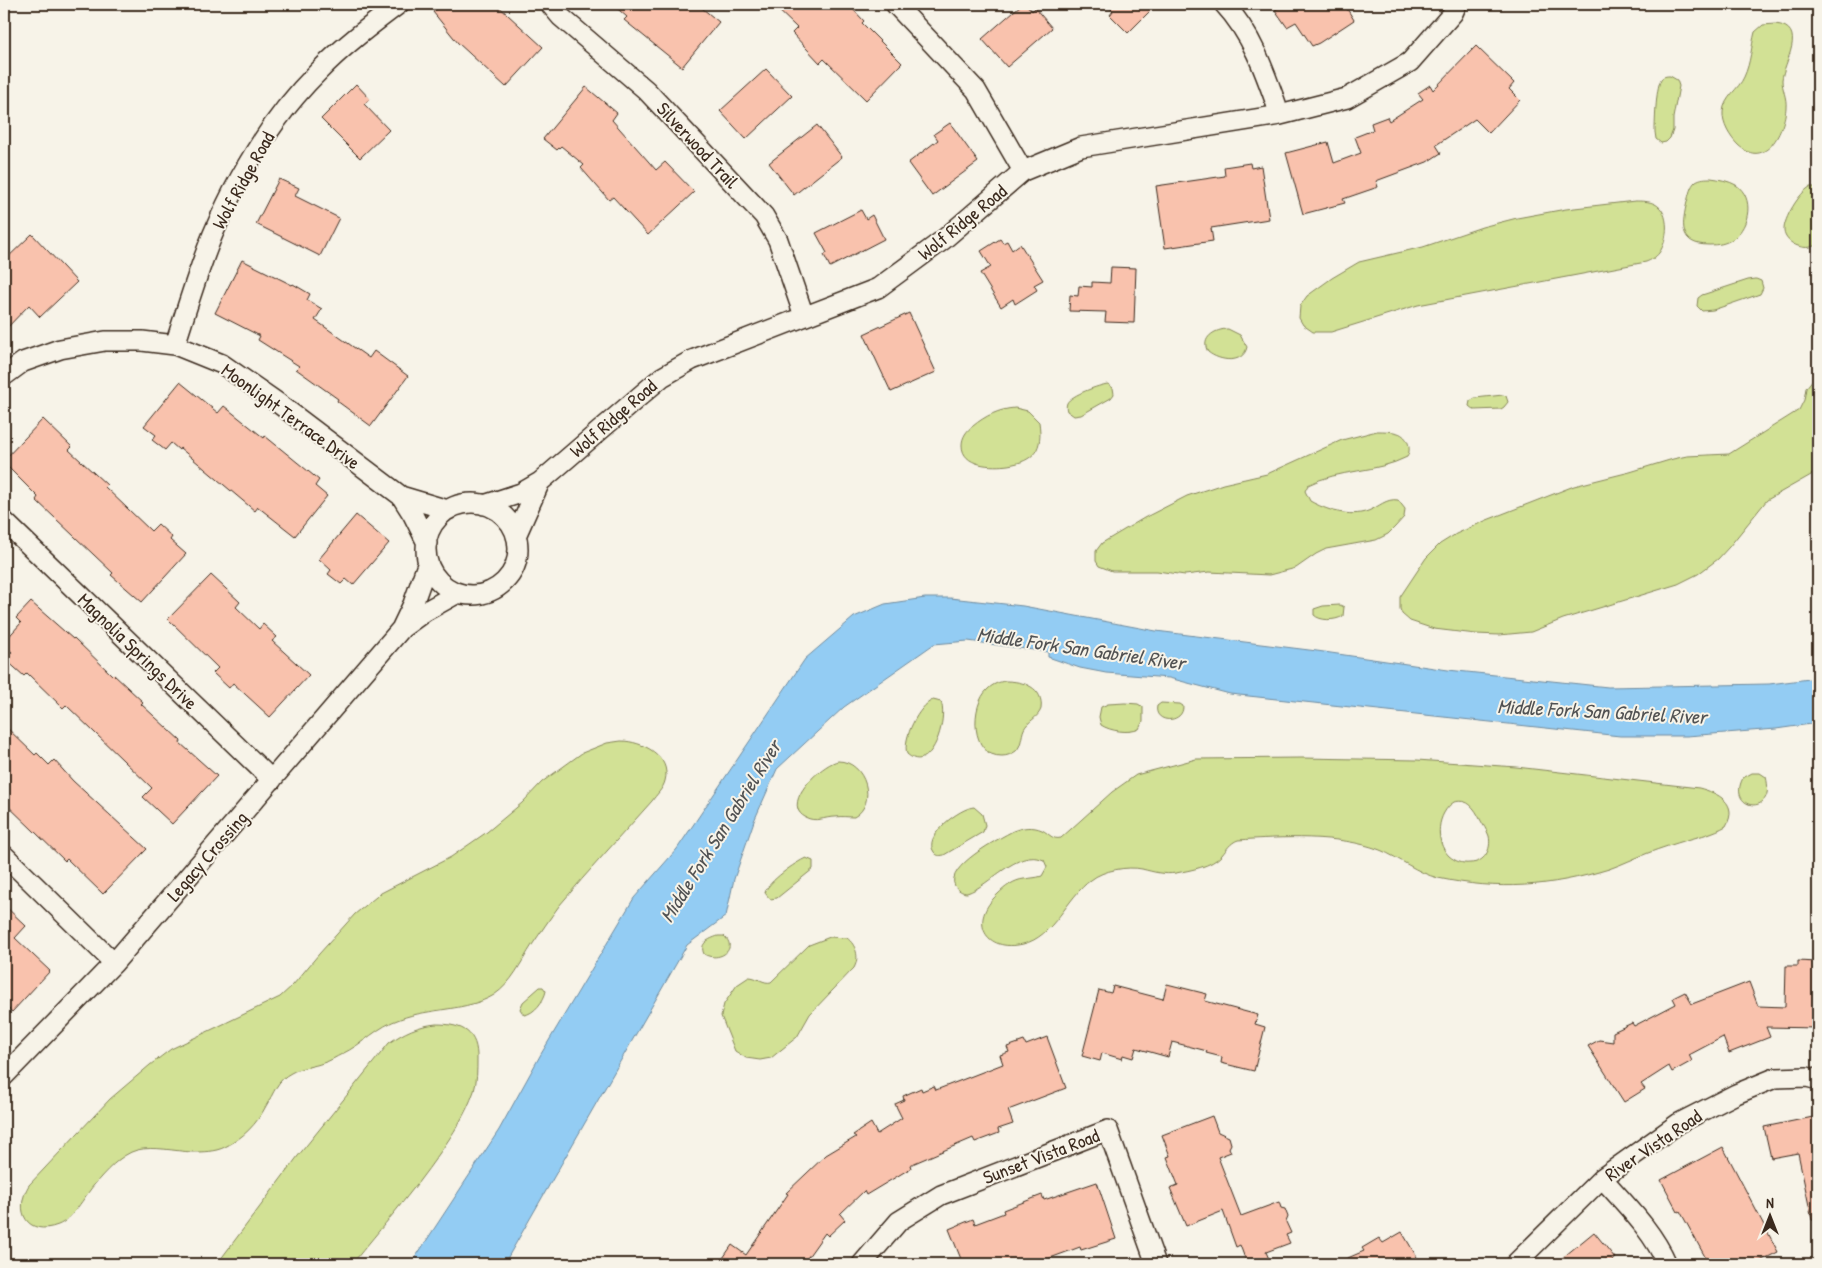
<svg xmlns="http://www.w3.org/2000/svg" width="1822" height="1268" font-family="'Patrick Hand',sans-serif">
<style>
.green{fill:#d2e195;stroke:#86865a;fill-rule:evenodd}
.water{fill:#93ccf3;stroke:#708b9e}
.building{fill:#f9c2ad;stroke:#3b2a1e}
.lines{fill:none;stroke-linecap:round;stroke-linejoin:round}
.minor-casing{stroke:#3b2a1e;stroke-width:22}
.minor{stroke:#f7f3e8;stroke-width:19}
.labels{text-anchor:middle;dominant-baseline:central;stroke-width:4;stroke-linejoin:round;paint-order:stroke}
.street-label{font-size:19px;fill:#3b2a1e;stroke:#f7f3e8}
.water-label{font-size:20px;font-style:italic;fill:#515253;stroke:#f7f3e8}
</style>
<rect width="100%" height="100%" fill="#f7f3e8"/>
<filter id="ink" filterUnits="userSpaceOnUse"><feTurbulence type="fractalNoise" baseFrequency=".02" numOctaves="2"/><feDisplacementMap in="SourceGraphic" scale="10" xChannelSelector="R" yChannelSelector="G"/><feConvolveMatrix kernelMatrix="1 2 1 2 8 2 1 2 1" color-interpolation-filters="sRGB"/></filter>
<g filter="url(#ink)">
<!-- green -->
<path class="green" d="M1775 24C1809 27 1783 63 1782 80 1782 89 1787 98 1786 107 1785 130 1766 171 1738 145 1730 137 1722 124 1723 112 1724 97 1739 89 1744 77 1751 62 1751 47 1755 32L1763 25Z
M1670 76 1677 80 1679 86 1673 118V130L1670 138 1666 142 1661 143 1656 139 1655 132C1655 122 1656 83 1662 78 1665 76 1667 76 1670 76Z
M1711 178C1719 179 1729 181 1736 185 1755 198 1749 226 1734 238 1726 244 1718 245 1709 245 1678 245 1682 223 1687 202 1689 195 1690 186 1696 181 1701 178 1706 178 1711 178Z
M1810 187H1818V243C1809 253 1785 245 1784 231 1783 219 1800 192 1810 187Z
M1635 201C1641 201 1649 201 1655 204 1671 212 1668 241 1659 253 1655 258 1651 260 1646 262L1418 305 1331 332H1313L1303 325 1299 318 1300 306 1307 296 1332 278 1359 262 1423 247 1482 227 1517 218 1566 209Z
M1748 280 1756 279 1761 281 1763 288 1760 294 1713 310 1702 311 1697 306 1698 298 1702 295Z
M1228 329 1240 335 1247 347C1243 365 1219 361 1208 352 1200 338 1215 329 1228 329Z
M1818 373V471L1767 500 1729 547 1718 559 1698 574 1678 584 1563 619 1531 632 1499 635 1476 634 1434 629 1410 621 1402 614 1400 609V597L1426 558 1440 544 1456 534 1487 520 1574 486 1630 472 1673 459 1687 456 1729 454 1799 410 1804 400 1806 388Z
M1108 384 1113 388 1114 394 1111 398 1081 415 1074 416 1067 411C1066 408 1066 406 1067 403 1071 395 1099 385 1108 384Z
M1503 395 1506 396 1508 402 1504 407 1501 409 1474 410 1469 406 1470 401 1475 398Z
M1015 408 1028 411 1039 422C1043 449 1035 461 1008 465 993 467 962 467 962 445 962 437 967 430 973 426 985 416 999 409 1015 408Z
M1377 431C1384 431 1392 431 1398 433 1408 436 1412 449 1407 457 1376 473 1339 469 1308 485L1305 491 1310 501C1326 510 1350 518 1368 511 1379 507 1386 498 1398 500L1405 509 1404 517 1395 527 1388 534 1376 540 1326 549 1316 554 1296 568 1269 575 1209 572 1185 575 1157 571H1112L1099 566 1096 561V551L1102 543 1144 518 1187 496 1223 484 1267 474 1342 440Z
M1340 605 1344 607 1343 616C1335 621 1320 621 1314 615V609L1323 606Z
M1005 681C1023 681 1044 687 1041 709 1038 718 1028 721 1024 729 1021 736 1022 745 1016 751 1012 754 1007 756 1002 756 970 757 970 705 988 689 993 684 999 682 1005 681Z
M933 700 941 702C948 718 932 776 907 754 902 739 919 705 933 700Z
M1125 703 1138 704 1143 707V721L1139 729C1129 734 1110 731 1101 725L1099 717 1101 707 1108 704Z
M1161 703 1180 704 1183 706C1184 724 1153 724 1157 706Z
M621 741C642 741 672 756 665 781 663 789 656 795 652 801 621 836 589 870 559 906 550 918 541 932 532 945 521 962 512 983 494 995 468 1011 429 1008 400 1019 378 1026 363 1044 342 1054 336 1057 330 1061 323 1063 313 1067 301 1067 291 1073 277 1080 274 1093 266 1106 257 1124 243 1138 225 1147 215 1152 202 1152 192 1152 174 1151 154 1146 137 1150 121 1154 104 1173 94 1185 84 1197 72 1220 58 1225 27 1237 13 1211 29 1185L110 1099 150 1065 171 1049 280 997 293 985 319 954 355 914 381 893 451 857 487 832 522 803 542 782 582 753 607 743Z
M1302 758 1417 760 1516 767 1699 788C1718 793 1739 803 1726 826 1714 833 1701 836 1687 840 1674 844 1661 848 1648 853 1635 858 1623 864 1609 869 1550 887 1499 891 1438 878 1417 873 1400 858 1380 850 1338 834 1282 837 1238 840 1230 843 1227 849 1222 855 1211 867 1191 870 1176 873 1164 875 1154 872 1142 869 1128 866 1103 870 1091 880 1067 897 1054 937 1023 944 985 953 968 921 998 894 1005 887 1014 880 1024 879 1030 878 1036 878 1042 876L1047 867 1044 860C1017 848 990 886 967 893 962 893 958 890 955 886 944 867 1000 838 1013 831 1023 827 1033 826 1042 830 1050 834 1052 840 1061 838L1112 792 1136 775 1196 759ZM1454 802C1457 801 1462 801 1465 802 1472 804 1477 813 1480 819 1483 825 1487 830 1489 836 1492 850 1484 863 1470 863 1462 864 1455 861 1449 856 1434 841 1437 813 1454 802Z
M838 761C866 761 878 804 854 817 848 817 842 816 835 817 824 817 816 823 805 817 780 803 822 764 838 761Z
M1752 773H1760L1766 777C1777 818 1726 810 1743 778Z
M974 807 982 814 985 825 983 832 944 855C939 856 937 856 934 852 922 836 960 808 974 807Z
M806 858 813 861V869L777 898 770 899 765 893C767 882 796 862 806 858Z
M718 936H724C739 949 719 963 704 954 699 943 709 939 718 936Z
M830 937 847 938C856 945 860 957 854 968L810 1014 797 1037 771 1058 760 1060 746 1058 735 1051 721 1016 724 1004 737 985 749 977C757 977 764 984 771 982L809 945Z
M540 987H543L546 991C544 1001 534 1014 524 1015L520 1009 523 1002Z
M436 1024C463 1024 478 1032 477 1060 477 1070 477 1081 474 1091 466 1114 453 1134 439 1154 412 1193 381 1228 352 1264H217L298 1156 389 1043C404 1032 418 1026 436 1024Z"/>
<!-- water -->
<path class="water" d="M925 598H950L1023 606 1156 631 1317 651 1448 670 1608 687 1769 684 1818 678V723L1776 729 1687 736H1620L1230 694 1169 678 1106 673 1080 668 1048 657V652L968 641 934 644 844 707 777 769 754 821 734 879 726 916 687 945 504 1264H411L499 1130 541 1054 634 898 677 849 805 659 854 617 885 604Z"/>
<!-- building -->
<path class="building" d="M444 4H496L543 47 506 87 458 43 433 12Z
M612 4H697L719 22 682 67 624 20 627 17Z
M772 4H848L864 21 862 23 902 63 866 100 824 59 820 63 792 33 797 28Z
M1022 4H1026L1032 11 1035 8 1052 28 1007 67 982 39Z
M1106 4H1157L1128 33 1110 15 1113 11Z
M1286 4H1344L1354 20 1319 43 1312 46 1296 22 1287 27 1275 10Z
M1476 46 1514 83 1509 89 1520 100 1489 133 1475 119 1436 145 1441 153 1427 162 1376 181 1378 187 1343 199 1345 203 1303 214 1286 153 1328 142 1334 163 1361 153 1355 137 1373 130 1371 123 1387 117 1389 121 1423 99 1418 93 1430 85 1433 90Z
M766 69 792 96 746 139 720 111Z
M356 84 370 99 364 104 389 130 360 158 321 119Z
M586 87 617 113 612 120 656 170 665 162 694 192 648 235 613 197 609 200 581 168 584 165 561 146 557 150 543 139Z
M950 123 978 162 932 196 908 163 938 140 934 134Z
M817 125 842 157 794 195 769 163Z
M1250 163 1251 168 1261 166 1269 219 1211 228 1213 241 1165 248 1156 186 1225 176 1224 167Z
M279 179 299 188 295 196 339 218 320 256 256 224Z
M861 210 866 219 872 215 884 239 830 267 824 255 827 253 816 233Z
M32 234 77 282 40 317 29 305 4 331V261Z
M1000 239 1003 243 1007 241 1012 250 1020 244 1043 280 1034 285 1037 290 1015 304 1013 299 1001 307 980 273 991 267 981 251Z
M242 260 292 285 293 284 310 294 307 300 322 309 315 320 369 358 374 351 408 376 371 426 337 401 338 399 296 369 299 366 258 340 260 336 215 313Z
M1111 267 1136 268 1134 323 1105 322 1106 312 1069 311 1070 295 1078 296 1079 286 1092 287V282L1110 283Z
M909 313 936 372 891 392 864 334Z
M180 382 218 413 224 406 264 438 265 436 319 480 315 486 327 496 295 536 258 507 255 511 180 448 179 450 171 443 165 450 152 440 156 435 144 426Z
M43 419 72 447 69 450 107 485 105 487 151 531 158 524 172 537 170 540 186 554 142 602 111 575 113 573 36 500 38 497 4 463V460Z
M356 515 389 543 353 585 346 579 341 584 328 574 331 570 319 559Z
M211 575 240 602 236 607 259 629 263 624 277 637 272 641 309 675 270 717 233 683 229 688 213 673 218 668 168 619Z
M31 602 73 639 74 638 112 675 113 674 143 702 141 704 181 741 180 743 217 776 172 824 143 797 152 788 66 705 63 708 27 673 24 676 5 659 12 652 4 644V642L21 623 16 618Z
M4 725 35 755 37 753 49 765 54 760 73 781 147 849 103 894 67 859 65 861 4 802Z
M4 905 26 926 15 938 50 971 12 1012 4 1004Z
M1798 961 1816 962V969H1818V1028L1766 1027 1770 1037 1729 1053 1723 1037 1689 1055 1692 1061 1672 1072 1669 1066 1641 1084 1645 1089 1624 1102 1588 1046 1599 1040 1613 1042V1032L1632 1023 1634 1026 1676 1004 1673 998 1685 992 1692 1004 1749 982 1758 1006 1785 1007 1786 966H1798Z
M1167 984 1207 994 1205 1001 1258 1015 1255 1024 1265 1027 1254 1071 1221 1063 1222 1057 1206 1053 1207 1051 1172 1042 1168 1057 1136 1048 1133 1058 1123 1055 1122 1059 1102 1053 1100 1061 1082 1056 1099 990 1111 993 1113 986 1163 999Z
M1047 1037 1066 1088 1008 1110 1013 1124 998 1129 999 1133 975 1142 973 1138 910 1165 911 1168 866 1195 864 1191 840 1214 845 1220 828 1236 825 1233 803 1264H719L732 1245 746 1255 788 1194 786 1193 826 1155 856 1137 853 1135 871 1123 877 1134 902 1118 895 1104 904 1100 903 1096 921 1088 922 1091 934 1086 936 1090 1003 1064 1000 1055 1009 1052 1007 1047 1024 1041 1026 1045Z
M1212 1116 1218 1132 1229 1137 1231 1144 1229 1148 1231 1152 1218 1157 1241 1216 1279 1202 1281 1208 1285 1209 1288 1217 1286 1222 1291 1233 1286 1235 1290 1243 1266 1252 1269 1259 1254 1264H1247L1240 1245 1236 1247 1223 1211 1186 1226 1170 1188 1178 1185 1167 1157 1170 1156 1162 1135Z
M1818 1116V1220H1812L1798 1153 1771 1158 1764 1127Z
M1723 1147 1778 1252 1754 1264H1709L1680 1211 1678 1212 1661 1180Z
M1097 1182 1116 1239 1081 1250 1080 1247 1034 1264H963L949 1229 973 1219 975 1224 1004 1213 1003 1210 1042 1195 1044 1200Z
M1402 1232 1421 1264H1334L1364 1251 1362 1248 1379 1238 1383 1243Z
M1594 1232 1615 1258 1607 1264H1555Z"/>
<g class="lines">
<!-- minor casing -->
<g class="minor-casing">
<path id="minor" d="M550 4 561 17 646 90 764 216 778 240 804 316
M895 4 976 90 1023 171
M1224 4C1253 35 1266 75 1280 115
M175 345C187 308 198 270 213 234 238 175 272 118 318 72 342 47 371 25 399 4
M4 376 23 362 60 349 105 341H142L175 345 222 364 278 403 401 496 413 515 427 543
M401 496 448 510
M426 549a46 46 0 1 1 92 0a46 46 0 1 1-92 0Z
M484 505 521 493 540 482
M4 521 272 780
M516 536 540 482 662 377 692 360 878 288 943 240 1023 171 1081 147 1280 115 1347 98 1410 62 1453 13 1457 4
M402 627 413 604 428 562
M4 855 114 963
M4 1076 114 963 402 628 424 612 458 593
M1602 1178C1626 1205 1653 1231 1667 1264
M862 1264 899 1221 941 1195 1108 1130 1156 1264
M1515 1264 1602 1178 1679 1123 1736 1094 1775 1078 1807 1077 1818 1080"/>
</g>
<!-- minor -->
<use href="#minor" class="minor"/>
</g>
</g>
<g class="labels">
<!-- street labels -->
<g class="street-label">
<text transform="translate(698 145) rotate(47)">Silverwood Trail</text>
<text transform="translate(243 180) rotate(-61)">Wolf Ridge Road</text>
<text transform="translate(962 222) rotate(-39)">Wolf Ridge Road</text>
<text transform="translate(291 416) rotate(36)">Moonlight Terrace Drive</text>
<text transform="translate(613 418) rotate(-41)">Wolf Ridge Road</text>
<text transform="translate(138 651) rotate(44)">Magnolia Springs Drive</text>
<text transform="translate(207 856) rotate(-49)">Legacy Crossing</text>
<text transform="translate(1653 1145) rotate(-34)">River Vista Road</text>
<text transform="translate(1041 1156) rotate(-21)">Sunset Vista Road</text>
</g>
<!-- water labels -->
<g class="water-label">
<text transform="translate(1081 648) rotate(8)">Middle Fork San Gabriel River</text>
<text transform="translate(1602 711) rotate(3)">Middle Fork San Gabriel River</text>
<text transform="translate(720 831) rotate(-58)">Middle Fork San Gabriel River</text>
</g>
</g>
<!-- margin -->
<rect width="1822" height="1268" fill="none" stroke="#f7f3e8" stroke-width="20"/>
<rect x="10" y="10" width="1802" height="1248" fill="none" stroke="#3b2a1e" stroke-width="2" filter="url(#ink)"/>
<!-- north arrow -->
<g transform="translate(1770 1216)" stroke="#f7f3e8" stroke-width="4" paint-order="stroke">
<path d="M0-4L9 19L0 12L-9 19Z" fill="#3b2a1e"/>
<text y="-8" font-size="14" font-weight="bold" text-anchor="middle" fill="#3b2a1e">N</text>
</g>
</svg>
